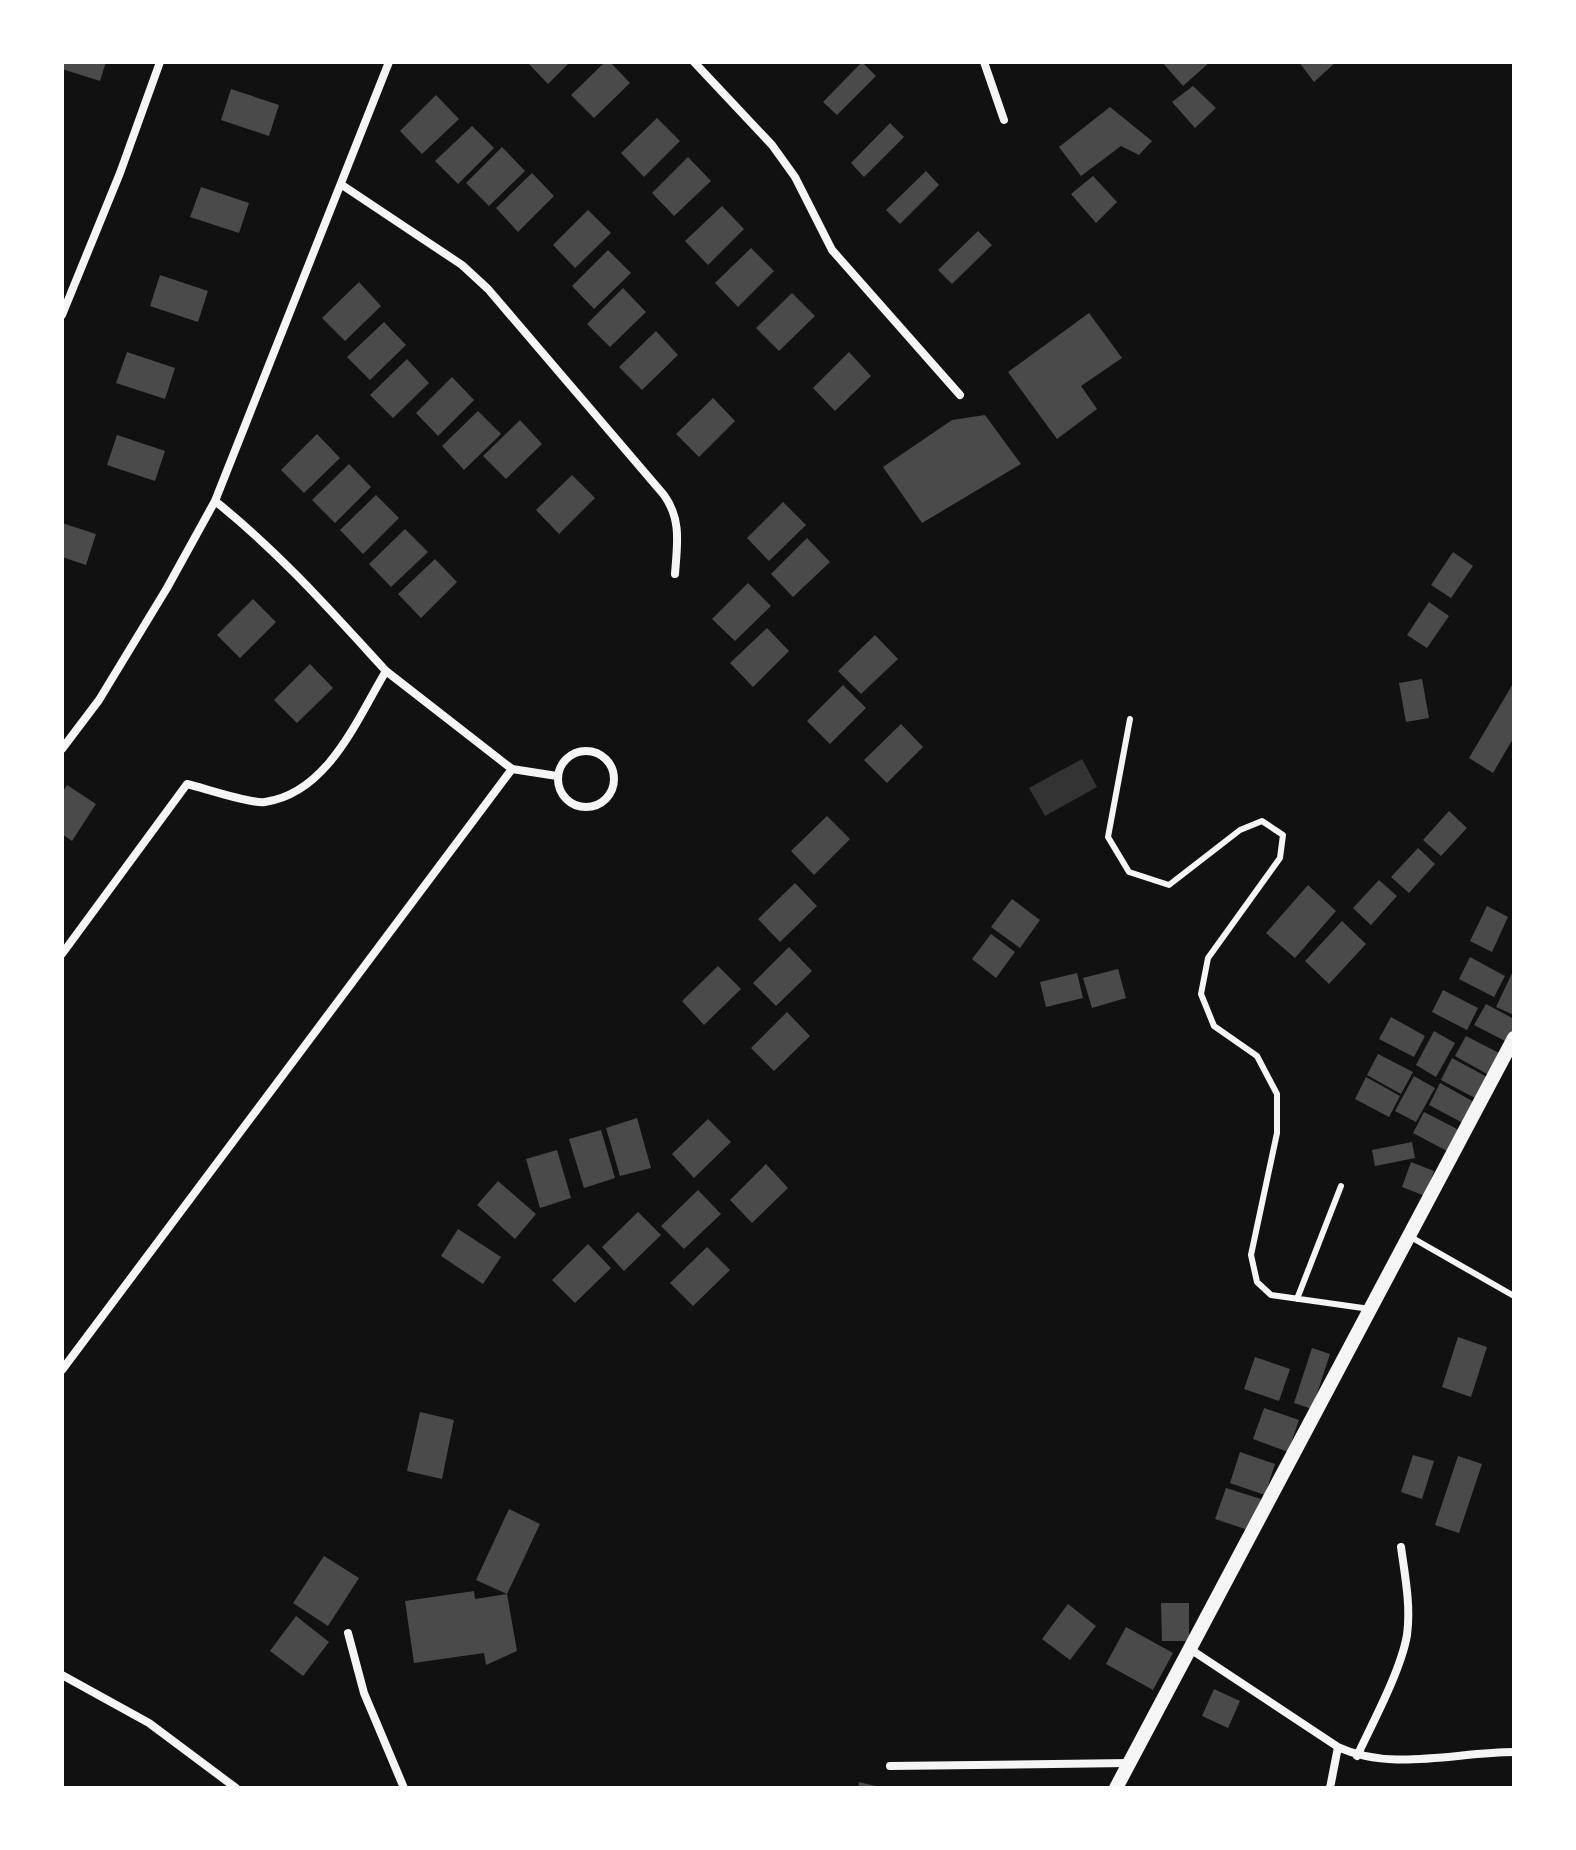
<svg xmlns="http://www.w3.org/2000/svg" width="1576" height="1850" font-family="'Nunito Sans',sans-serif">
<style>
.water{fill:#333}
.building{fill:#4a4a4a}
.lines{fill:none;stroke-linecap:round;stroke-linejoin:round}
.service{stroke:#f5f5f5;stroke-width:6}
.minor{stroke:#f5f5f5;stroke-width:8}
.tertiary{stroke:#f5f5f5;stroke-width:14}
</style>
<rect width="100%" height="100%" fill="#111"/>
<!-- water -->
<path class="water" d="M1082 759 1097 787 1045 816 1029 788Z"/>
<!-- building -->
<path class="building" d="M62 62H106L100 81 62 69Z
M527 62H570L548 84Z
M605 62H610L630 83 594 118 571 95Z
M862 62 876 76 837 115 823 102Z
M1162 62H1210L1183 86Z
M1299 62H1336L1314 82Z
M1193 86 1216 108 1195 128 1172 102Z
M231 89 279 105 269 136 221 120Z
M436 95 459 119 422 154 400 131Z
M1110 107 1152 141 1139 155 1121 146 1081 176 1059 147Z
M657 118 680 141 644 177 621 153Z
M890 123 904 137 864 177 851 163Z
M472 126 494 148 458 184 435 161Z
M502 147 525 171 489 206 466 183Z
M688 157 711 181 674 216 652 193Z
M926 171 939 185 900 224 886 210Z
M532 173 554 196 518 232 496 208Z
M1093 176 1117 202 1096 223 1071 194Z
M201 187 249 203 239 233 190 217Z
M722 206 744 229 708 265 685 241Z
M588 210 611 233 575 268 553 245Z
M978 231 992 245 952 284 938 270Z
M751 248 774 271 738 307 715 283Z
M608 250 631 273 594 309 572 286Z
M160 275 208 291 198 322 150 306Z
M359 282 381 306 345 341 322 318Z
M623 288 646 312 610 347 587 324Z
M792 293 815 316 779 351 756 328Z
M1089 313 1122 358 1081 386 1097 409 1057 439 1008 372Z
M384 322 406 345 370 380 347 357Z
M656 331 678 355 642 390 619 367Z
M127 352 175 368 165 399 116 383Z
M849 352 871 376 835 411 813 388Z
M407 359 429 383 393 418 370 395Z
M452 377 474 400 438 436 416 413Z
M713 398 735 421 699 457 676 434Z
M478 411 501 434 464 470 442 446Z
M985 415 1021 464 922 523 883 467 952 420Z
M520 420 542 444 506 479 483 456Z
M317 434 340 458 304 493 281 470Z
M117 435 165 451 155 481 107 465Z
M349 464 371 487 335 523 312 500Z
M572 475 595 498 559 534 536 510Z
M376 495 399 518 363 554 340 530Z
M783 502 806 525 769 561 747 538Z
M62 523 96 534 86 565 62 557Z
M405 529 428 552 391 587 369 564Z
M807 538 830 562 793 597 771 574Z
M1453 552 1473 566 1451 598 1431 585Z
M435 559 457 582 421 618 398 594Z
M748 583 771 606 735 641 712 619Z
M253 599 276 622 240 658 217 635Z
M1429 602 1449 616 1427 648 1407 635Z
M767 628 789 651 753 687 730 663Z
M875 635 898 659 861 694 838 671Z
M310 664 333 688 297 723 274 700Z
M1422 679 1429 718 1406 722 1399 683Z
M1514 682V737L1493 773 1469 758Z
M843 685 866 708 830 744 807 721Z
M901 724 923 747 887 783 864 760Z
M67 785 96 804 72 841 62 834V793Z
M1449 811 1467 828 1441 856 1423 840Z
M827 816 850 839 814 875 791 851Z
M1418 848 1435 864 1409 893 1391 877Z
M1379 880 1397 896 1371 925 1353 908Z
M795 883 817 906 780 942 758 919Z
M1308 885 1336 911 1295 958 1266 933Z
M1012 899 1040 920 1020 948 991 927Z
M1487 906 1508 917 1492 952 1470 941Z
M1342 921 1366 944 1329 984 1305 961Z
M991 934 1015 952 996 978 972 959Z
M789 947 812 971 776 1006 753 983Z
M1470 957 1505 976 1494 997 1459 979Z
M718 966 741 989 704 1025 682 1001Z
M1118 969 1126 998 1092 1008 1083 978Z
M1514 969V1015L1496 1007Z
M1077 973 1083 998 1046 1007 1040 982Z
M1443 990 1478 1008 1467 1030 1432 1012Z
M1486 1004 1514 1019V1034L1509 1043 1474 1025Z
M787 1012 810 1036 774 1071 751 1048Z
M1391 1017 1425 1036 1414 1057 1379 1039Z
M1434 1031 1455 1043 1436 1077 1416 1065Z
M1466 1036 1501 1054 1489 1075 1455 1056Z
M1378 1054 1413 1072 1401 1094 1367 1075Z
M1452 1058 1487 1077 1475 1098 1441 1080Z
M1414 1076 1435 1088 1416 1122 1395 1111Z
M1366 1077 1400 1096 1389 1117 1355 1099Z
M1440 1083 1474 1102 1463 1123 1429 1105Z
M1424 1112 1459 1130 1447 1151 1413 1133Z
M637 1118 651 1168 620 1176 606 1128Z
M708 1119 731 1142 694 1178 672 1154Z
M601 1130 615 1178 584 1188 569 1139Z
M1412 1142 1415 1158 1375 1166 1372 1150Z
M557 1150 571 1198 540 1208 526 1159Z
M1411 1162 1434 1171 1425 1196 1402 1187Z
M766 1164 788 1188 752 1223 730 1200Z
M498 1181 536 1214 515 1239 477 1205Z
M698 1190 721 1214 684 1249 661 1226Z
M638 1212 661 1235 624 1271 602 1247Z
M458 1229 501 1257 483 1284 441 1256Z
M588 1244 611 1268 575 1303 552 1280Z
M707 1247 730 1270 693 1306 670 1283Z
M1458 1337 1487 1347 1471 1397 1442 1387Z
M1312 1348 1330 1354 1312 1409 1294 1403Z
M1255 1357 1290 1369 1279 1401 1244 1389Z
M1264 1408 1299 1420 1288 1452 1253 1439Z
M420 1412 454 1420 442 1479 407 1471Z
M1240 1452 1275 1464 1265 1495 1230 1483Z
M1413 1455 1434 1461 1422 1499 1401 1492Z
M1458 1456 1482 1464 1459 1533 1435 1525Z
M1226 1488 1261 1499 1251 1531 1215 1519Z
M509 1509 540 1524 507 1594 476 1580Z
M324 1556 359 1578 328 1626 293 1603Z
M474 1591 475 1599 507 1594 517 1651 486 1665 484 1653 414 1663 405 1601Z
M1161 1603H1189V1641H1162Z
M1068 1604 1096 1626 1070 1660 1042 1639Z
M296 1616 329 1642 303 1676 270 1651Z
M1126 1627 1173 1653 1153 1690 1106 1664Z
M1214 1689 1240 1701 1228 1728 1202 1716Z
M859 1782 880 1787 879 1788H858Z"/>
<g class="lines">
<!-- service -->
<path class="service" d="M1130 719 1108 837 1129 872 1169 885 1240 830 1262 821 1283 835 1280 858 1208 958 1201 994 1214 1026 1257 1056 1277 1094V1133L1251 1255 1257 1282 1271 1295 1370 1309
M1409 1236 1514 1296
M1297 1299 1341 1186"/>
<!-- minor -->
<path class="minor" d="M694 62 772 145 795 177 832 250 960 395
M984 62 1004 120
M342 185 462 265 488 289 664 495C682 520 677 545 675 574
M62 315 120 173 160 62
M215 501C279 552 331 611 386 671
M62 749 99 700 167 588 215 501 389 62
M558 779a28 28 0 1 1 56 0a28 28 0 1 1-56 0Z
M62 954 187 784C204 788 251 804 265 802 328 793 357 719 386 671L512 769 557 776
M62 1370 512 769
M348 1633 364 1693 404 1788
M1190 1649 1338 1747 1330 1788
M62 1675 149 1723 236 1788
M1338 1747C1391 1772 1457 1752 1514 1752
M1357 1756C1373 1722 1401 1670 1407 1635 1411 1606 1405 1576 1401 1547
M890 1766 1128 1763"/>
<!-- tertiary -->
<path class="tertiary" d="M1116 1788 1514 1038"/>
</g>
<!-- border -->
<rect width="1576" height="1850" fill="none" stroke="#ffffff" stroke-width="128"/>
</svg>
